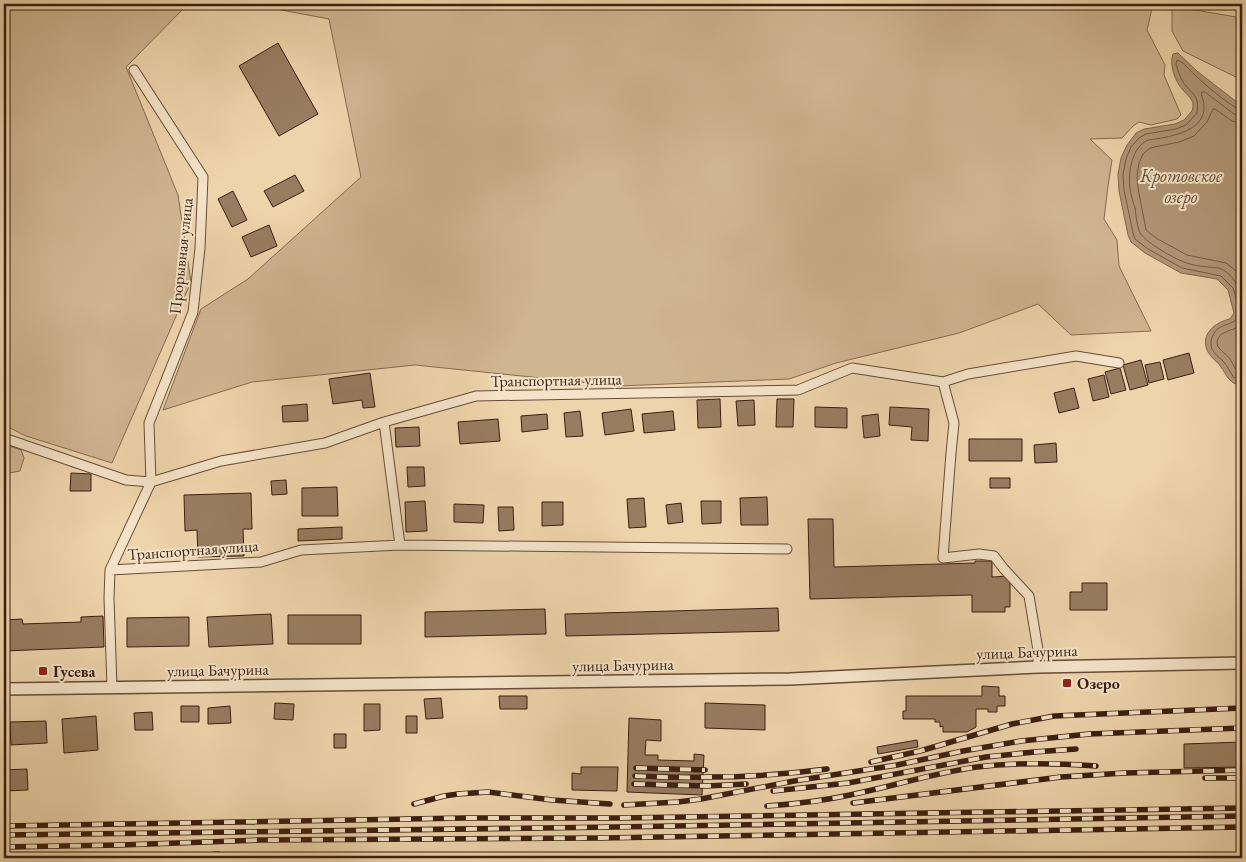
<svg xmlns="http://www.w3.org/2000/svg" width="1246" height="862" font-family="'EB Garamond',serif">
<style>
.green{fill:#d0b591;stroke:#866a51}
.water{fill:#b19677;stroke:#82664e}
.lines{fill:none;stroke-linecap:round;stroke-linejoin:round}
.shore{stroke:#765a44;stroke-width:1}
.building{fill:#987d61;stroke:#3b1f11}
.minor-casing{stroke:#684c38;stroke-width:11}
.tertiary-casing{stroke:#684c38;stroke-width:14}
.minor{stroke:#f4e3c8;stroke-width:9}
.tertiary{stroke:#f4e3c8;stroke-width:11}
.rail-casing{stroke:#3b1f11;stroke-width:5.5}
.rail{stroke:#f4e3c8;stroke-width:4;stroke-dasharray:11;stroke-linecap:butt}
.poi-dot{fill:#8f2418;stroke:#f4e3c8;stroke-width:2}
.labels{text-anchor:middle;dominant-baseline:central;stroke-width:4;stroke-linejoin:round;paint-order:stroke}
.street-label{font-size:16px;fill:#3b1f11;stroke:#f4e3c8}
.poi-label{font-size:16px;font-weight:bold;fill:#3b1f11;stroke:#f4e3c8;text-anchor:start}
.water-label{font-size:18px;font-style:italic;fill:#644935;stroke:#f4e3c8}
</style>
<rect width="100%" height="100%" fill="#eed4ab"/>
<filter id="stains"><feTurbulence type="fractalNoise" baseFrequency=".004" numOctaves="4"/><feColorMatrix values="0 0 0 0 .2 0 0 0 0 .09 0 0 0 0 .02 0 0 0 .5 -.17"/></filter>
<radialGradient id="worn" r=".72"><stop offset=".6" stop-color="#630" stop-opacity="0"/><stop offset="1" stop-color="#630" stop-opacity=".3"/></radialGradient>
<!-- green -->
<path class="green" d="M4 4H188L126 67 178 195 191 282 112 463 26 436 4 425Z
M250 4H1153L1147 30 1165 65 1164 75 1181 115 1177 119 1151 125 1139 122 1133 126 1122 138 1090 139 1112 160 1108 186 1104 219 1117 240 1119 266 1151 331 1071 335 1038 304 959 333 836 363 789 379 619 386 415 365 252 382 163 410 201 309 248 279 361 177 329 19Z
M1172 6 1242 18V80L1183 51 1172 31Z
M4 444 21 450 24 458 20 471 4 474Z"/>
<!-- water -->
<path class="water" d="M1178 53 1198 72 1242 106V381L1236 384C1228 381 1226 374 1221 367 1218 362 1211 358 1208 352 1199 335 1215 322 1230 319L1234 313 1228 290 1217 279 1181 273 1145 253 1131 242 1128 235 1119 191 1118 174 1121 158 1127 145 1136 133 1144 129 1175 124 1184 120 1192 111C1193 109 1193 104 1193 103 1191 97 1187 95 1183 90 1175 82 1169 64 1173 54Z"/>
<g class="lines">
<!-- shore -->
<path class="shore" d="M1242 110C1233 109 1203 83 1195 75 1189 70 1184 62 1177 60L1176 64C1178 71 1181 81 1187 87 1196 97 1199 98 1197 113L1186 125 1176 129 1146 134 1139 138 1131 147 1126 159 1123 174 1124 190 1133 233 1135 239 1148 249 1182 268 1221 276 1233 288 1238 304 1239 316C1231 326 1229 322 1219 328 1213 332 1209 341 1212 349 1214 354 1219 357 1223 361 1227 365 1230 372 1234 378H1236L1242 377
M1242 116 1234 114 1205 92H1202L1201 94C1216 130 1172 137 1148 140 1131 148 1128 173 1130 189 1131 195 1133 202 1135 208 1136 216 1137 224 1139 231 1143 241 1173 258 1184 262 1194 266 1207 267 1219 268 1232 273 1238 285 1242 298
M1242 123 1232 121 1215 109H1213L1207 122 1194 136 1179 142 1150 148 1143 154 1139 163 1137 175 1138 188 1146 230 1156 238 1187 255 1226 263 1236 271 1242 278
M1242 322C1236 330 1234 328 1226 332 1223 333 1221 334 1219 337 1212 347 1225 352 1230 359 1232 363 1234 366 1236 370H1242"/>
</g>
<!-- building -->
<path class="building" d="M278 43 318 114 279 136 239 66Z
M295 175 304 191 273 207 264 191Z
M233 191 247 220 232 227 218 199Z
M269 225 277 246 251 257 242 237Z
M1189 353 1194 373 1168 380 1163 360Z
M1141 360 1148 385 1130 390 1123 365Z
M1160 362 1164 379 1149 383 1145 365Z
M1120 368 1126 390 1111 394 1105 372Z
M370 373 375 407 363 408 362 400 333 404 329 379Z
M1104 375 1109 397 1093 401 1088 379Z
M1074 388 1079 408 1059 413 1054 393Z
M720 399 721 427 698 428 697 400Z
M777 399H794L793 427H776Z
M754 400 755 425 738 426 736 401Z
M307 404 308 421 283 422 282 406Z
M815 407 847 408V428L815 427Z
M890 407 929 409 928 441 911 440 912 427 889 425Z
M631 409 634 431 605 435 602 413Z
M580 411 583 436 566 437 564 413Z
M673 411 675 430 644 433 642 414Z
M547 414 548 429 522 432 521 416Z
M878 414 880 436 864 438 862 416Z
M498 419 500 441 460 444 458 422Z
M419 427 420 446 396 447 395 428Z
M969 439H1022V461H969Z
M1056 443 1057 462 1035 463 1034 445Z
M407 467H424L425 486 408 487Z
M71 473 91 474V491H70Z
M990 478H1010V488H990Z
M286 480 287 494 272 495 271 481Z
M337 487 338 516H302V488Z
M251 493 252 529H243L244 556 198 557 197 530 185 531 184 495Z
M767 497 768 525H741L740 498Z
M644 498 646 527 629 528 627 499Z
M425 501 427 531 406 532 405 502Z
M701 501H721V523L702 524Z
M542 502H563V525L542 526Z
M681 503 683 522 668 524 666 505Z
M454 504 484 505 483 523 454 522Z
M498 507H513L514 530 499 531Z
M808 519H833L834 567 975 563V561H992V577L1010 576V607H1005V612H972V595L810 599Z
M342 527V539L298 541V529Z
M1082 583H1107V610H1070V592H1082Z
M778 608 779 631 566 636 565 614Z
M545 609 546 634 425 637V612Z
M271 614 273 644 209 647 207 617Z
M288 615H361V644H288Z
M103 616 104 647 4 651V620L22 619 23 624 81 622V617Z
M189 617V646L127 647V618Z
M982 686 999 687V696H1005V706H997V712H988V709H976V727L967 732H943V726L940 727V722H935V719H903V711H906V696H982Z
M499 696H527V709H500Z
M441 698 443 718 426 719 424 699Z
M275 703 294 704 293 720 274 719Z
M705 703 765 705V730L705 728Z
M364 704H380V730L364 731Z
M181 706H199V722H181Z
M230 706 231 723 208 724V708Z
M152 712 153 730H135L134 713Z
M96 716 98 750 64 753 62 719Z
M406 716H417V733H406Z
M629 718 661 720V741L646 740 645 755H658V760L694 761V754L704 755 702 795 627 792Z
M46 721 47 743 11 745 10 722Z
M334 734H346V748H334Z
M917 740 918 747 878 754 877 747Z
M1242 742V767L1184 768V744Z
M581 767H618L617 791 572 790V773L581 774Z
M27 769 28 790 4 791V770Z
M213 852H220V858H213Z"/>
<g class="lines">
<!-- minor casing -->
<g class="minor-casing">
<path id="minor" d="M943 382 954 423 951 453 943 558 979 554 994 556 1004 569 1029 596 1038 650V667
M384 422 400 545
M4 438 126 480 151 482 221 461 325 443 384 422 476 396 798 390 852 368 943 382 968 374 1076 356 1119 363
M110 570 261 562 301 550 400 545 787 549
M112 688 109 598 110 570 151 482 149 423 193 312 200 248 203 177 134 70"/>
</g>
<!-- tertiary casing -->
<g class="tertiary-casing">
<path id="tertiary" d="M4 689 790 679 1038 667 1242 663"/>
</g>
<!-- minor -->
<use href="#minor" class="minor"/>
<!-- tertiary -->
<use href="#tertiary" class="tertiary"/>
<!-- rail casing -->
<g class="rail-casing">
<path id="rail" d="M871 762 920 751 1012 724 1054 716 1242 708
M636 768 705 770
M635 776C659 777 684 778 708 777 748 777 788 774 827 769
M1205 778H1242
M634 784 707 786 746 784
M773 791 848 783 986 757 1034 752 1076 749
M853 803 1061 777 1125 773 1242 770
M414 804 444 796 458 794 488 792 552 800 610 804
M624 805 678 802 701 799 794 781 897 765 963 751 1021 741 1089 734 1242 728
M767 806C795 804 822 801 850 795 893 786 934 773 977 767 1017 762 1056 763 1096 766
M4 826 465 818H621L1242 808
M4 835 615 827 1242 816
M4 847 120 845 260 840 601 838 1242 827"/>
</g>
<!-- rail -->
<use href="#rail" class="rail"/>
</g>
<!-- markers -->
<g class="poi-dot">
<rect x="38" y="666" width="10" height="10" rx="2.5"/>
<rect x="1062" y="678" width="10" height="10" rx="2.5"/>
</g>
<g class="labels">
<!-- street labels -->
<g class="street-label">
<text transform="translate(181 256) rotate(-84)">Прорывная улица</text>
<text transform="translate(556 380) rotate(-1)">Транспортная улица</text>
<text transform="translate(193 550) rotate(-4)">Транспортная улица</text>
<text transform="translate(1027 652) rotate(-2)">улица Бачурина</text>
<text transform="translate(623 665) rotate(-1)">улица Бачурина</text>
<text transform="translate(218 670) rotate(-1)">улица Бачурина</text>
</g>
<!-- poi labels -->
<g class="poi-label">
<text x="53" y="671">Гусева</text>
<text x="1077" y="683">Озеро</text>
</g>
<!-- water labels -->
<g class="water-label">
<text x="1181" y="175">Кротовское<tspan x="1181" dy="21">озеро</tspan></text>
</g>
</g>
<!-- margin -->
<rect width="1246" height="862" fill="none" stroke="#eed4ab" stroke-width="20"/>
<rect x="5" y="5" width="1236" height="852" fill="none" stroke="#3b1f11" stroke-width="2.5"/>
<rect x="10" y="10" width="1226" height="842" fill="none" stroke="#3b1f11"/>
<rect width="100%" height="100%" filter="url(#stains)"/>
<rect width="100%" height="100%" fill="url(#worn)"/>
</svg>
